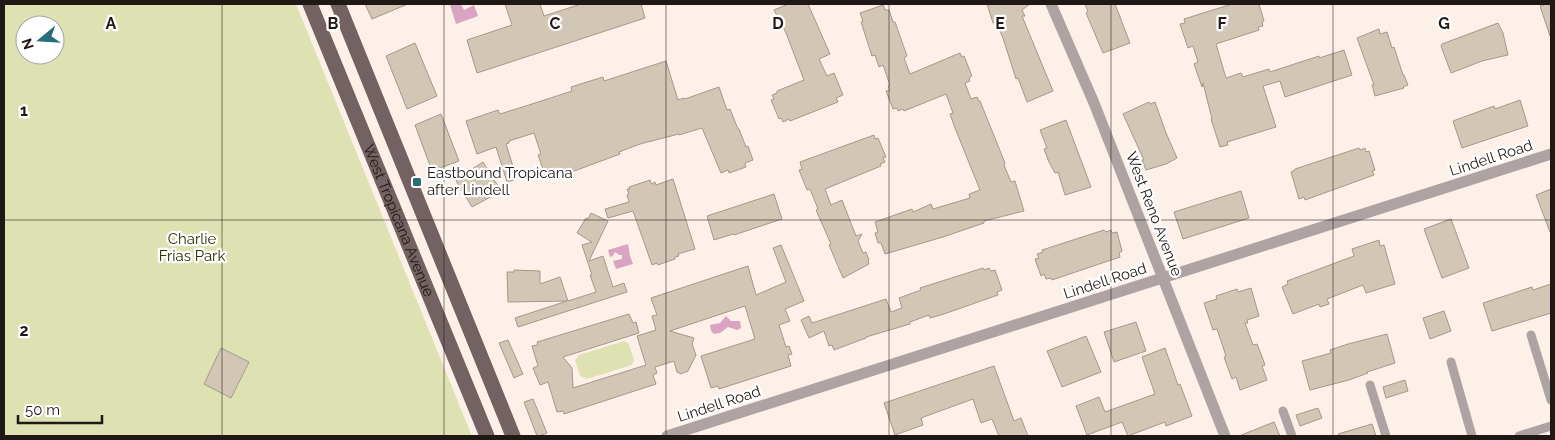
<svg xmlns="http://www.w3.org/2000/svg" width="1555" height="440" font-family="Raleway,sans-serif">
<style>
.green{fill:#dee2b2;fill-rule:evenodd}
.water{fill:#d9a4c2}
.building{fill:#d2c6b4;stroke:#a49988}
.lines{fill:none;stroke-linecap:round;stroke-linejoin:round}
.minor{stroke:#aea3a3;stroke-width:9}
.tertiary{stroke:#aea3a3;stroke-width:11}
.primary{stroke:#746162;stroke-width:15}
.grid{fill:none;stroke:#201815;stroke-width:1;stroke-opacity:0.55}
.poi-dot{fill:#27707a;stroke:#fff;stroke-width:2}
.labels{text-anchor:middle;dominant-baseline:central;stroke-width:4.5;stroke-linejoin:round;paint-order:stroke}
.street-label{font-size:15px;fill:#201815;stroke:#fff}
.poi-label{font-size:15px;fill:#201815;stroke:#fff;text-anchor:start}
.park-label{font-size:15px;fill:#2d2e02;stroke:#fff}
.grid-label{font-size:16px;text-anchor:middle;font-weight:bold;fill:#201815;stroke:#fff;stroke-width:4.5;stroke-linejoin:round;paint-order:stroke}
</style>
<rect width="100%" height="100%" fill="#fdf0e9"/>
<!-- green -->
<path class="green" d="M4 4H296L472 436H4ZM25 25H55V55H25Z
M624 341 629 344 634 360 632 365 587 379 580 376 575 360 579 355Z"/>
<!-- water -->
<path class="water" d="M455 4H461L464 10 474 5 478 16 456 24 450 5Z
M628 244 630 256 633 264 616 269 613 261 622 259V255H619L615 252 613 256 610 257 608 250Z
M726 316 731 321H740L741 328 737 330 728 327 720 333 714 334 711 331 710 325 720 323Z"/>
<!-- building -->
<path class="building" d="M365 4H408L372 19Z
M505 4H540L544 16 581 4H641L645 18 477 73 467 40 512 25Z
M788 4H808L830 54 819 59 827 76 834 73 843 95 836 98 838 102 790 121 789 119 783 122 781 118 779 119 771 100 774 99 772 95 777 93V91L804 80 786 33 774 10Z
M987 4H1030L1022 10 1025 16H1022L1053 91 1027 102 1018 78 1016 79 1003 38 996 22 993 23Z
M1085 4H1115L1130 43 1103 53 1086 13 1088 12Z
M1232 4H1259L1264 21 1262 22 1263 26 1258 27 1259 30 1216 44 1226 78 1241 73 1243 77 1269 69 1270 72 1319 56V58L1344 50 1352 75 1285 97 1280 81 1263 86 1276 127 1227 142 1228 145 1220 147 1211 119H1212L1203 83 1202 87 1194 64 1198 62 1193 46 1188 48 1180 24 1185 23 1184 19Z
M1546 4H1551L1550 36 1540 6Z
M883 5 885 10H889L893 22H895L907 56 904 58 910 74 960 53 962 57 964 56 972 76 969 78 970 81 965 83 971 99 977 97 979 101H980L1005 163 1004 165 1011 182 1015 181 1024 211 984 221V223L943 237 885 254 881 243H878L875 233 878 232 875 222 912 209 913 212 931 204 933 209 970 198 969 194 980 190 955 128 950 114 953 113 946 94 904 111 903 109 898 111 897 108 893 109 886 91 890 90 888 86 890 85 883 65 879 67 875 55 872 56 861 22 863 21 860 13Z
M1498 23 1503 33 1508 55 1482 61 1451 73 1441 46 1442 44Z
M1379 29 1380 34 1387 32 1392 48 1394 47 1403 75H1404L1408 85 1403 87 1404 88 1375 96 1372 85H1374L1357 38Z
M415 43 437 96 407 109 386 56Z
M666 61 678 100 684 98 685 99 719 87 727 110 730 109 738 129H739L746 147 748 146 753 160 745 163 746 167 729 173 728 170 721 173 702 128 679 135V134L640 144 619 152 620 154 550 180 548 174 545 175 538 155 541 154 534 133 509 141V143L506 144 517 179 507 182 496 147 477 154 466 121 498 110 500 114 532 104 572 91 571 87 603 77 604 81Z
M1520 100 1528 126 1462 148 1453 121 1494 106 1495 109Z
M1149 102 1150 104 1155 102 1166 133 1177 158 1166 164 1146 170 1142 160H1144L1123 114Z
M441 114 459 161 432 171 415 125Z
M1066 120 1091 187 1065 195 1058 172 1055 173 1049 162 1044 149 1047 148 1040 130Z
M874 135 875 139 878 138 886 157 883 158 885 162 880 164 881 166 825 189 831 205 842 200 856 236 862 234 858 241 863 253 866 252 869 260 868 261 869 264 843 278 829 245 831 244 816 210 818 209 810 189 807 190 799 170 802 169 800 162Z
M1359 148 1360 150 1365 148 1366 152 1369 151 1375 170 1372 171 1374 175 1305 200 1304 197 1299 199 1291 172 1295 170V169Z
M483 162 500 189 493 193 494 195 472 207 456 181 462 177 461 176Z
M673 179 695 249 678 254 679 256 675 257V259L658 265 657 263 652 265 633 211 608 218 605 209 629 202 627 195 629 194 627 189H630L629 187 650 180 651 184 655 182 656 185Z
M1551 189V232H1550L1536 195Z
M1241 191 1249 218 1183 239 1174 212Z
M774 194 782 219 734 235 733 234 714 240 707 216Z
M591 213 608 221 589 261 603 256 613 287 624 283 627 292 518 327 515 318 567 301 508 302 507 272H514V270L540 271V284L560 277 568 301 596 292 590 275H592L582 245 592 242 577 233 586 218 588 219Z
M1451 219 1469 268 1442 278 1424 229Z
M1104 230 1106 232 1111 230 1112 233 1117 232 1122 251 1119 253 1120 257 1052 280 1051 278 1046 279 1044 274 1041 276 1035 259 1039 258 1037 254 1043 252 1042 250Z
M1379 240 1380 246 1384 245 1395 284 1366 293 1363 285 1327 299 1329 304 1320 307 1319 304 1293 314 1282 287 1288 284 1287 281 1354 256 1352 249Z
M781 245 804 301 785 309 790 321 779 325 786 347 789 346 792 354 788 355 791 366 719 389 718 386 711 388 701 356 755 339 745 306 670 331 694 338 692 344 696 355 688 371 681 374 677 372 674 361 655 367 657 373 653 375 656 384 564 414 563 411 557 412 548 382 540 385 533 368 538 366 532 346 538 345 537 342 629 314 633 323 636 322 639 333 563 357 572 368 573 388 646 365 637 336 656 330 652 316 657 315 651 298 748 266 756 295 786 282 773 248Z
M983 268 984 270 989 268 991 271 995 270 1002 290 997 292 998 295 944 314 930 318 929 315 910 322V324L866 337V338L834 350 832 345 829 346 824 331 809 338 801 320 809 316 812 323 886 299 891 312 902 308 899 298 921 290 920 288Z
M1551 284V313L1492 331 1483 303 1532 287 1533 290Z
M1251 288 1259 316 1247 320 1248 323H1245L1253 345 1257 344 1261 354 1265 365 1262 366 1267 380 1240 390 1236 377 1232 379 1224 357 1226 356 1217 329 1213 330 1204 303 1217 299 1216 296 1237 289 1238 292Z
M1444 311 1451 331 1430 339 1423 318Z
M1136 322 1146 351 1114 362 1104 332Z
M1387 334 1395 363 1367 372 1368 373 1349 380 1310 390 1302 361 1331 353 1330 350 1348 344Z
M1086 336 1101 372 1062 387 1047 351Z
M508 340 523 374 514 378 499 343Z
M221 348 249 362 231 398 204 384Z
M1165 348 1178 385 1180 384 1192 416 1166 426 1165 422 1128 436 1122 422 1087 435 1076 406 1099 397 1105 412 1155 394 1142 357Z
M994 366 1014 421 1021 418 1028 436H999L992 419 981 423 973 399 921 418 923 425 895 435 884 403Z
M1405 380 1408 391 1386 398 1383 387Z
M533 399 547 433 539 436H537L524 402Z
M1318 408 1322 418 1300 426 1296 415Z
M1274 422 1280 436H1239Z
M1372 424 1376 436H1339L1338 434Z"/>
<g class="lines">
<!-- minor -->
<path class="minor" d="M1531 335 1551 400
M1451 362 1472 436
M1370 385 1386 436
M1283 411 1292 436
M1519 436 1551 426"/>
<!-- tertiary -->
<path class="tertiary" d="M1051 4 1094 103 1225 436
M667 436 1551 154"/>
<!-- primary -->
<g class="primary">
<path id="s1" d="M310 4 487 436"/>
<path d="M338 4 513 436"/>
</g>
</g>
<!-- grid -->
<path class="grid" d="M222 4V436M444 4V436M666 4V436M889 4V436M1111 4V436M1333 4V436M4 220H1551"/>
<!-- markers -->
<rect class="poi-dot" x="412" y="177" width="10" height="10" rx="2.5"/>
<g class="labels">
<!-- street labels -->
<g class="street-label">
<text transform="translate(1491 158) rotate(-18)">Lindell Road</text>
<text transform="translate(1154 214) rotate(69)">West Reno Avenue</text>
<text stroke="none"><textPath href="#s1" startOffset="234">West Tropicana Avenue</textPath></text>
<text transform="translate(1105 281) rotate(-18)">Lindell Road</text>
<text transform="translate(719 404) rotate(-18)">Lindell Road</text>
</g>
<!-- poi labels -->
<g class="poi-label">
<text x="427" y="173">Eastbound Tropicana<tspan x="427" dy="17">after Lindell</tspan></text>
</g>
<!-- park labels -->
<g class="park-label">
<text x="192" y="239">Charlie<tspan x="192" dy="17">Frias Park</tspan></text>
</g>
</g>
<g class="grid-label">
<text x="111" y="29">A</text>
<text x="333" y="29">B</text>
<text x="555" y="29">C</text>
<text x="778" y="29">D</text>
<text x="1000" y="29">E</text>
<text x="1222" y="29">F</text>
<text x="1444" y="29">G</text>
<text x="24" y="116">1</text>
<text x="24" y="336">2</text>
</g>
<!-- border -->
<rect width="1555" height="440" fill="none" stroke="#201815" stroke-width="10"/>
<!-- north arrow -->
<g transform="translate(40 40) rotate(252)"><circle r="24" fill="#ffffff" stroke="#a6a3a1"/>
<path d="M0-4L9 19L0 12L-9 19Z" fill="#27707a"/>
<text y="-8" font-size="14" font-weight="bold" text-anchor="middle" fill="#201815">N</text>
</g>
<!-- scale -->
<path d="M18 415v8h84v-8" fill="none" stroke="#201815" stroke-width="2.5"/>
<text x="25" y="415" font-size="15" fill="#201815" stroke="#ffffff" stroke-width="4" paint-order="stroke">50 m</text>
</svg>
